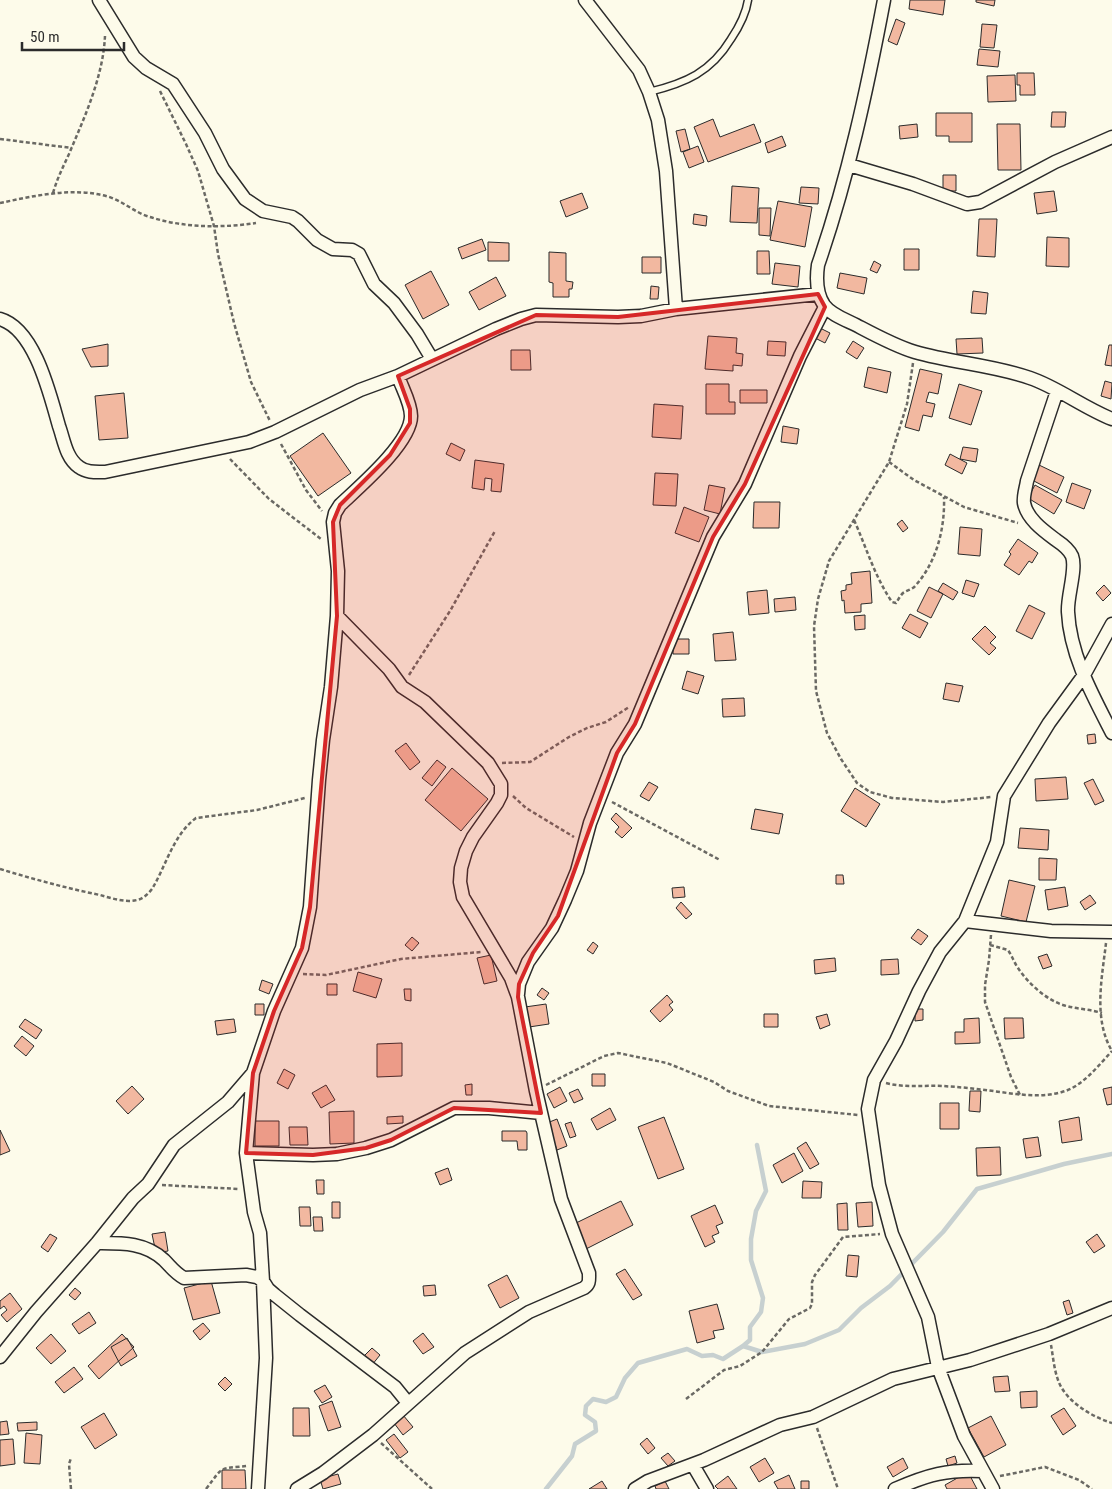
<svg xmlns="http://www.w3.org/2000/svg" width="1112" height="1489" font-family="'Roboto Condensed',sans-serif">
<style>
.lines{fill:none;stroke-linecap:round;stroke-linejoin:round}
.stream{stroke:#c7d0d0;stroke-width:4.5}
.building{fill:#f2b8a0;stroke:#2b2b2b}
.lane-casing{stroke:#2b2b2b;stroke-width:9}
.street-casing{stroke:#2b2b2b;stroke-width:15}
.path{stroke:#6a6964;stroke-width:2.5;stroke-dasharray:4 2.5;stroke-linecap:butt}
.lane{stroke:#fdfbea;stroke-width:6}
.street{stroke:#fdfbea;stroke-width:12}
.marked{fill:#d62828;fill-opacity:0.2;stroke:#d62828;stroke-width:4;stroke-linejoin:round}
</style>
<rect width="100%" height="100%" fill="#fdfbea"/>
<g class="lines">
<!-- stream -->
<path class="stream" d="M743 1346 762 1352 805 1344 839 1330 861 1308 890 1286 943 1232 977 1189 1064 1164 1112 1154
M546 1489 572 1456 575 1444 596 1431 595 1422 585 1415 586 1406 593 1399 606 1402 616 1397 625 1378 638 1363 687 1349 702 1356 713 1355 723 1359 743 1346 750 1340V1327L761 1312 763 1298 751 1260V1239L756 1211 766 1191 757 1145"/>
</g>
<!-- building -->
<path class="building" d="M910 0H945L943 15 909 9Z
M976 0H995L994 6 976 2Z
M896 19 905 23 897 45 888 41Z
M982 24 997 25 994 48 980 47Z
M979 49 1000 51 998 67 977 65Z
M1017 73H1034L1035 95H1020V85H1017Z
M1015 75 1016 101 988 102 987 76Z
M1052 112H1066L1065 127H1051Z
M936 113H972V142H949V136H936Z
M713 119 720 137 754 124 761 142 708 162 694 127Z
M917 124 918 137 900 139 899 126Z
M997 124H1020L1021 170H998Z
M685 129 690 149 681 152 676 131Z
M782 136 786 146 768 153 765 143Z
M698 146 704 162 689 168 683 152Z
M943 175H956V191H943Z
M732 186 759 188 757 223 730 222Z
M801 187 819 188 818 204 799 203Z
M1054 191 1057 211 1037 214 1034 193Z
M582 193 588 208 566 217 560 201Z
M778 201 812 207 805 247 770 240Z
M759 208H771L770 236 759 235Z
M694 214 707 216 706 226 693 224Z
M979 219H997L995 257 977 256Z
M1047 237 1069 238V267L1046 266Z
M482 239 486 250 462 259 458 248Z
M488 242 509 243V261H488Z
M904 249H919V270H904Z
M757 251H769L770 274H757Z
M549 252 566 253V281L573 282 572 289H569V297H553V283L549 282Z
M642 257H661V273H642Z
M874 261 881 265 877 273 870 270Z
M775 263 800 266 798 287 772 284Z
M431 271 449 305 423 319 405 285Z
M840 273 867 278 864 294 837 288Z
M496 277 506 296 479 310 469 292Z
M651 286 659 287 658 299H650Z
M973 291 988 293 986 314 971 313Z
M818 327 830 333 825 343 813 337Z
M708 336 737 338 736 353 743 354 742 366 733 365V371L705 369Z
M982 338 983 353 957 354 956 339Z
M768 341 786 342 785 356 767 355Z
M853 341 864 348 857 359 846 352Z
M108 344V366L91 367 82 349Z
M1109 345H1112V366L1105 365Z
M511 350H530L531 370H511Z
M868 367 891 372 887 393 864 387Z
M920 369 942 374 938 394 929 392 926 402 935 404 932 417 923 415 919 431 905 427Z
M1105 381 1112 383 1111 399 1101 396Z
M706 384H729V402H735V414H706Z
M959 384 982 391 971 425 949 418Z
M740 390H767V403H740Z
M124 393 128 438 99 440 95 396Z
M654 404 683 406 681 439 652 437Z
M783 426 799 429 797 444 781 442Z
M323 433 351 473 318 496 290 456Z
M451 443 465 450 460 461 446 454Z
M963 447 978 449 976 462 960 459Z
M950 454 967 463 962 474 945 465Z
M475 460 504 464 501 492 491 491 492 479 485 478 484 490 472 488Z
M1039 465 1064 477 1057 493 1032 480Z
M655 473 678 474 676 506 653 505Z
M1072 483 1091 490 1084 509 1066 502Z
M709 485 725 488 720 514 704 510Z
M1035 485 1062 500 1054 514 1028 498Z
M754 502H780L779 528H753Z
M684 507 709 517 699 542 675 533Z
M902 520 908 528 903 532 897 524Z
M960 527 982 529 980 556 958 554Z
M1018 539 1038 553 1032 563 1029 561 1019 575 1004 565 1011 554 1009 552Z
M870 571 872 603 861 604V612L845 613 844 600 842 601 841 591 846 590V585L852 584 851 573Z
M966 580 979 584 974 597 962 593Z
M943 583 958 592 953 600 938 591Z
M1104 585 1111 593 1103 601 1096 593Z
M929 587 943 594 931 618 917 611Z
M767 590 769 613 749 615 747 592Z
M795 597 796 610 775 612 774 599Z
M1029 605 1045 613 1032 639 1016 631Z
M910 614 928 623 920 638 902 628Z
M865 615V629L855 630 854 616Z
M985 626 996 637 990 643 996 648 989 655 972 639Z
M733 632 736 660 715 661 713 634Z
M673 639H689V654H673Z
M687 671 704 676 698 694 682 689Z
M946 683 963 686 959 702 943 699Z
M744 698 745 716 723 717 722 699Z
M1095 734 1096 743 1088 744 1087 735Z
M406 743 420 762 410 770 395 751Z
M437 760 446 767 432 786 422 778Z
M452 768 488 799 461 831 425 800Z
M1066 777 1068 799 1036 801 1035 779Z
M1093 779 1104 801 1095 805 1084 783Z
M649 782 658 787 649 801 640 796Z
M855 788 880 804 866 827 841 811Z
M755 809 783 814 779 834 751 829Z
M616 813 632 828 622 838 615 832 619 827 611 819Z
M1020 828 1049 830 1048 850 1018 848Z
M1039 858 1057 859 1056 880H1039Z
M836 875H843L844 884H836Z
M1009 880 1035 886 1026 922 1001 916Z
M684 887 685 897 673 898 672 888Z
M1065 887 1068 906 1048 910 1045 890Z
M1090 895 1096 903 1085 910 1080 902Z
M681 902 692 914 686 919 676 908Z
M918 929 928 936 921 945 911 938Z
M412 937 419 943 412 951 405 945Z
M593 942 598 946 593 954 587 950Z
M1047 954 1052 966 1043 969 1038 957Z
M491 955 497 981 484 984 477 958Z
M835 958 836 971 815 974 814 960Z
M898 959 899 974 881 975V960Z
M358 972 382 979 376 998 353 991Z
M262 980 273 984 269 994 259 990Z
M327 984H337V995H327Z
M542 988 549 993 544 1000 537 995Z
M404 989H411V1001L405 1000Z
M667 995 673 1002 669 1005 673 1010 660 1022 650 1011Z
M255 1004H264V1015H255Z
M546 1004 549 1024 529 1027 525 1007Z
M915 1009H923V1020L915 1021Z
M764 1014H778V1027H764Z
M827 1014 830 1025 820 1029 816 1017Z
M979 1018 980 1043 955 1044V1032H964V1019Z
M1004 1018H1023L1024 1038 1005 1039Z
M25 1019 42 1030 36 1039 19 1027Z
M234 1019 236 1032 217 1035 215 1021Z
M22 1036 34 1046 26 1056 14 1046Z
M402 1043V1076L377 1077V1044Z
M284 1069 295 1075 288 1089 277 1083Z
M592 1074H605V1086H592Z
M472 1084V1095H466L465 1085Z
M326 1085 335 1100 321 1108 312 1093Z
M132 1086 144 1099 128 1114 116 1101Z
M560 1087 567 1101 554 1108 547 1094Z
M1112 1087V1104L1107 1105 1103 1089Z
M578 1089 583 1099 574 1103 569 1093Z
M970 1091H981L980 1112 969 1111Z
M940 1103H959V1129H940Z
M610 1108 616 1120 597 1130 591 1119Z
M354 1111V1143L330 1144 329 1112Z
M403 1116V1123L387 1124V1117Z
M664 1117 684 1169 658 1179 638 1127Z
M1079 1117 1082 1140 1062 1143 1059 1121Z
M557 1119 567 1146 557 1150 547 1123Z
M255 1121H279V1146H255Z
M571 1122 576 1136 570 1138 565 1124Z
M289 1127H307L308 1145H290Z
M0 1130 10 1151 0 1155Z
M502 1131H526L527 1133V1150H518L517 1141H502Z
M1038 1137 1041 1156 1026 1158 1023 1139Z
M806 1142 819 1164 810 1169 797 1148Z
M1000 1147 1001 1175 977 1176 976 1148Z
M794 1153 803 1171 782 1183 773 1165Z
M448 1168 452 1180 440 1185 435 1173Z
M316 1180H324V1194H317Z
M803 1181 822 1182 821 1198H802Z
M621 1201 633 1225 586 1249 574 1224Z
M332 1202H340V1218H332Z
M872 1202 873 1226 858 1227 856 1203Z
M847 1203 848 1230H838L837 1204Z
M715 1205 723 1223 716 1226 719 1233 712 1236 715 1242 705 1247 691 1216Z
M299 1207H310L311 1226H300Z
M313 1217H322L323 1231H314Z
M165 1232 168 1251 156 1253 152 1234Z
M50 1234 57 1238 48 1252 41 1247Z
M1097 1234 1105 1246 1094 1253 1086 1242Z
M848 1255 859 1256 857 1277 846 1276Z
M625 1269 642 1295 633 1300 616 1274Z
M507 1275 519 1298 500 1308 488 1285Z
M211 1281 220 1313 193 1320 184 1288Z
M435 1285 436 1295 424 1296 423 1286Z
M75 1288 81 1293 75 1300 69 1295Z
M10 1293 22 1309 7 1322 1 1315 7 1310 4 1306 0 1309V1301Z
M1069 1300 1073 1313 1067 1315 1063 1302Z
M717 1304 724 1329 713 1331 715 1338 697 1343 689 1311Z
M89 1312 96 1323 79 1334 72 1324Z
M203 1323 210 1331 200 1340 193 1331Z
M423 1333 434 1347 423 1354 413 1341Z
M51 1334 66 1351 51 1364 36 1348Z
M122 1334 134 1347 99 1379 88 1366Z
M127 1338 137 1356 121 1366 111 1347Z
M372 1348 380 1355 372 1365 363 1357Z
M74 1367 83 1379 64 1393 55 1382Z
M1008 1376 1010 1391 995 1392 993 1377Z
M225 1377 232 1384 225 1391 218 1384Z
M325 1385 332 1397 322 1403 314 1391Z
M1037 1391V1407L1021 1408 1020 1392Z
M332 1401 341 1427 328 1431 319 1406Z
M293 1408H309L310 1436H293Z
M1064 1408 1076 1426 1063 1435 1051 1416Z
M104 1413 117 1435 95 1449 81 1427Z
M403 1415 413 1427 403 1435 394 1423Z
M991 1416 1006 1445 984 1457 968 1428Z
M7 1421 9 1434 0 1435V1422Z
M37 1422V1430L18 1431 17 1423Z
M26 1433 42 1435 40 1464 24 1463Z
M394 1434 408 1452 400 1458 386 1440Z
M647 1438 655 1448 648 1454 640 1444Z
M13 1439 15 1464 0 1466V1440Z
M668 1453 675 1461 668 1466 661 1458Z
M955 1456 957 1463 948 1466 946 1459Z
M765 1458 774 1473 759 1482 750 1467Z
M903 1458 908 1468 893 1477 887 1467Z
M222 1470H245L246 1489H222Z
M968 1472 977 1489H947L945 1485Z
M338 1474 341 1484 323 1489 320 1479Z
M789 1475 795 1489H778L774 1482Z
M728 1476 737 1489H718L715 1486Z
M602 1481 607 1489H589Z
M665 1481 669 1489H656L655 1486Z
M801 1481H809V1489H801Z"/>
<g class="lines">
<!-- lane casing -->
<g class="lane-casing">
<path id="lane" d="M649 92C686 83 711 72 731 39 739 27 746 14 748 0"/>
</g>
<!-- street casing -->
<g class="street-casing">
<path id="street" d="M99 0 134 57 146 68 173 84 205 133 223 169 245 199 263 211 292 217 298 221 317 240 333 249 352 250 359 254 374 284 394 303 417 334 432 359
M585 0 639 70 649 92 658 120 666 171 676 309
M884 0C867 90 848 178 818 265 816 279 816 293 824 305 831 315 846 320 856 325 875 335 895 346 915 352 953 363 993 365 1030 378 1057 387 1084 408 1112 419
M849 165 913 184 967 204 980 202 1055 162 1112 137
M0 319C35 329 50 395 59 426 64 440 66 458 79 467 87 473 96 472 105 472L249 442 275 432 360 390 398 376 496 329 521 319 536 315 618 317 641 316 676 309 818 294
M1057 391 1027 481C1026 488 1023 496 1024 503 1027 519 1044 531 1056 540 1062 544 1069 549 1072 556 1077 569 1067 596 1068 612 1070 655 1093 696 1112 733
M965 921 1051 931 1112 932
M518 994 519 984 528 962 552 928 565 900 577 871 590 823 617 753 635 724 713 537 745 484 800 356 825 307
M246 1153 313 1155 337 1154 366 1148 391 1140 454 1108H489L541 1113
M97 1243C121 1243 145 1242 164 1260 171 1267 175 1273 184 1278L246 1275 257 1277 263 1281 268 1289 275 1295 300 1315 395 1387 408 1403
M0 1357 36 1312 97 1243 133 1198 148 1184 174 1145 228 1102 253 1073
M693 1465 707 1489
M258 1489 266 1358 263 1281 260 1233 254 1212 246 1153 253 1073 274 1011 302 948 310 907 319 780 323 740 331 687 337 616 338 571 333 522 335 513 340 505C359 487 411 443 411 416 411 403 402 388 398 376
M297 1489 323 1473 373 1435 465 1353 529 1312 584 1288C590 1284 589 1280 589 1273L561 1199 536 1091 518 997 511 978 463 897 460 882 461 868 466 851 473 837 497 803 501 795V784L488 763 425 702 402 687 389 669 337 616
M635 1489 648 1481 704 1460 780 1425 813 1417 893 1379 970 1360 1049 1334 1112 1308
M895 1489C927 1475 948 1469 983 1471
M993 1489 964 1436 938 1367 928 1317 892 1234 879 1185 868 1109 874 1080 896 1041 919 991 940 952 965 921 997 842 1004 796 1049 723 1084 675 1112 624"/>
</g>
<!-- path -->
<path class="path" d="M160 91 186 144 198 171 214 226 218 254 234 323 251 382 270 421
M0 139 72 148
M53 193C57 179 63 167 69 154 85 116 103 77 105 36
M0 203C34 196 71 187 106 196 122 200 135 213 150 217 184 228 222 228 256 223
M913 363 907 404 889 462 829 561 818 599 814 626 816 691 827 733 841 759 857 783 870 792 892 798 943 802 991 797
M281 444 306 490 322 511
M230 459 269 499 321 539
M889 462 914 480 964 507 1018 523
M854 520C867 549 874 575 892 602L896 603C898 600 900 596 903 593 907 590 912 590 916 585 937 561 945 528 944 497
M409 675 450 611 495 531
M502 763 530 762 569 737 587 728 606 722 629 707
M513 796 526 808 574 837
M612 802 720 860
M0 869C33 879 66 888 100 895 111 898 125 903 137 900 143 899 148 894 152 889 166 866 173 835 196 818L257 810 305 798
M991 935 989 960 985 985V1002L1011 1077 1020 1095
M1106 943C1102 978 1093 1019 1112 1051
M990 945 1008 950C1012 956 1014 962 1018 968 1028 983 1045 999 1063 1005 1076 1009 1089 1009 1102 1013
M303 974 326 975 401 959 481 952
M886 1083C905 1088 924 1085 943 1086 957 1087 971 1088 985 1090 1010 1093 1037 1099 1062 1092 1082 1087 1098 1066 1112 1051
M546 1085 604 1056 618 1053 667 1063 714 1082 728 1091 769 1106 858 1115
M162 1185 239 1189
M1051 1345C1053 1356 1054 1369 1058 1380 1065 1401 1092 1417 1112 1423
M686 1399 724 1370 740 1366 762 1352 789 1319 810 1308 812 1304V1282L815 1275 843 1237 880 1234
M817 1428 838 1489
M381 1443 432 1489
M1000 1476 1045 1467 1079 1480 1092 1489
M71 1489 69 1464 71 1458
M206 1489C224 1466 217 1469 247 1466"/>
<!-- lane -->
<use href="#lane" class="lane"/>
<!-- street -->
<use href="#street" class="street"/>
</g>
<!-- marked area -->
<path class="marked" d="M818 294 825 307 745 484 713 537 635 724 617 753 558 916 533 953 519 984 518 997 541 1113 454 1108 391 1140 366 1148 313 1155 246 1153 253 1073 274 1011 302 948 310 907 337 616 333 522 340 505 390 455 410 423V409L398 376 536 315 618 317Z"/>
<!-- scale -->
<path d="M22 42v8h102v-8" fill="none" stroke="#2b2b2b" stroke-width="2.5"/>
<text x="30" y="42" font-size="15" fill="#2b2b2b" stroke="#fdfbea" stroke-width="4" paint-order="stroke">50 m</text>
</svg>
